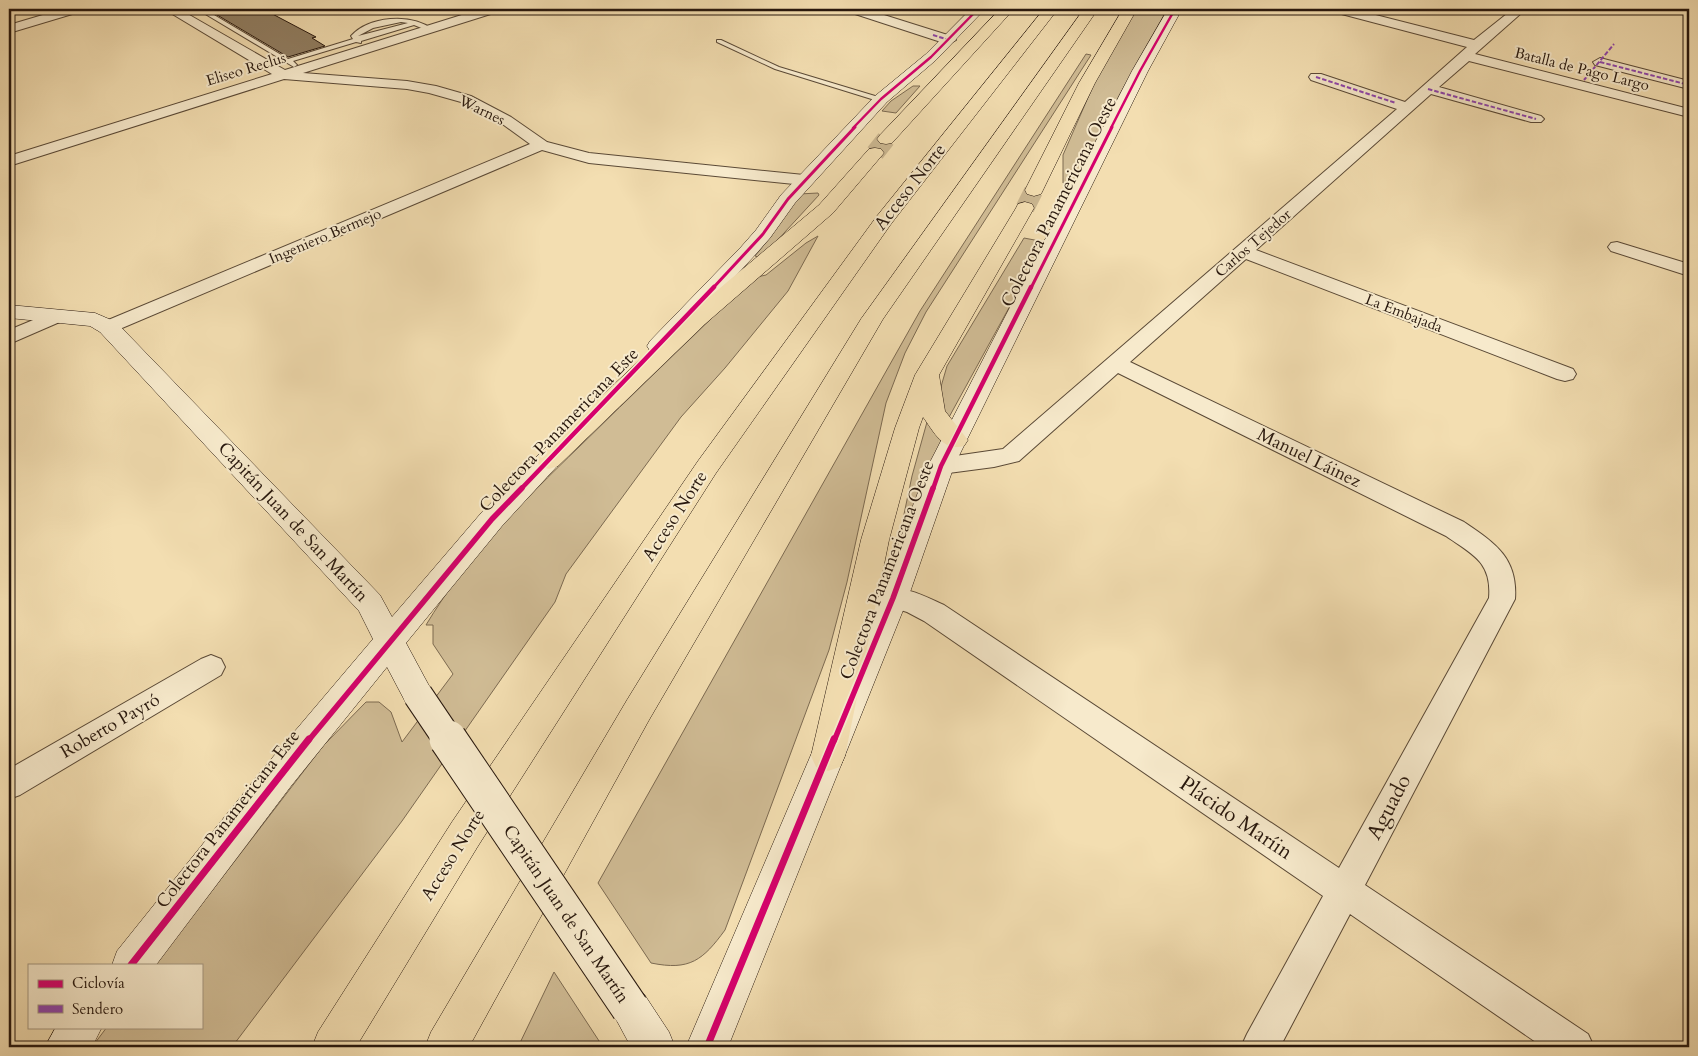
<svg xmlns="http://www.w3.org/2000/svg" width="1698" height="1056" font-family="Cardo,serif">
<style>
.green{fill:#d0bc95;stroke:#7c6a51}
.building{fill:#917e62;stroke:#27170d}
.lines{fill:none;stroke-linecap:round;stroke-linejoin:round}
.highway-tunnel{stroke:#cab690;stroke-width:19;stroke-dasharray:19 9;stroke-linecap:butt}
.lane-casing{stroke:#5a4936;stroke-width:2}
.street-casing{stroke:#5a4936;stroke-width:2}
.secondary-casing{stroke:#27170d;stroke-width:1}
.highway-casing{stroke:#27170d;stroke-width:1}
.lane{fill:#f7eacc;fill-rule:evenodd}
.street{fill:#f7eacc;fill-rule:evenodd}
.secondary{fill:#f7eacc;fill-rule:evenodd}
.highway{fill:#f3deb1;fill-rule:evenodd}
.secondary-bridge-far1-casing{stroke:#27170d;stroke-width:31;stroke-linecap:butt}
.secondary-bridge-casing{stroke:#27170d;stroke-width:39;stroke-linecap:butt}
.secondary-bridge-far1{stroke:#f7eacc;stroke-width:29}
.secondary-bridge{stroke:#f7eacc;stroke-width:37}
.quiet{stroke:#8e44ad;stroke-width:2;stroke-dasharray:4.5 2;stroke-linecap:butt}
.cycleway-far4-casing{stroke:#f7eacc;stroke-width:4.5}
.cycleway-far3-casing{stroke:#f7eacc;stroke-width:5}
.cycleway-far2-casing{stroke:#f7eacc;stroke-width:7}
.cycleway-far1-casing{stroke:#f7eacc;stroke-width:9}
.cycleway-casing{stroke:#f7eacc;stroke-width:10}
.cycleway-far4{stroke:#d6006c;stroke-width:2.5}
.cycleway-far3{stroke:#d6006c;stroke-width:3}
.cycleway-far2{stroke:#d6006c;stroke-width:4.5}
.cycleway-far1{stroke:#d6006c;stroke-width:5.5}
.cycleway{stroke:#d6006c;stroke-width:7}
.labels{text-anchor:middle;dominant-baseline:central;stroke-width:4;stroke-linejoin:round;paint-order:stroke}
.far-street-label{font-size:15px;fill:#27170d;stroke:#f7eacc}
.street-label{font-size:18px;fill:#27170d;stroke:#f7eacc}
.near-street-label{font-size:21px;fill:#27170d;stroke:#f7eacc}
</style>
<rect width="100%" height="100%" fill="#f3deb1"/>
<filter id="stains"><feTurbulence type="fractalNoise" baseFrequency=".004" numOctaves="4"/><feColorMatrix values="0 0 0 0 .2 0 0 0 0 .09 0 0 0 0 .02 0 0 0 .5 -.17"/></filter>
<radialGradient id="worn" r=".72"><stop offset=".6" stop-color="#630" stop-opacity="0"/><stop offset="1" stop-color="#630" stop-opacity=".3"/></radialGradient>
<!-- green -->
<path class="green" d="M1135 9H1168L1120 94 1075 185 1063 183V155L1097 77Z
M1086 54 1091 55 926 312 905 353 886 403 847 582 829 650 725 930C703 960 690 971 651 963L598 883 920 311Z
M913 86H920L896 113 882 111 891 101Z
M818 193 819 195 761 258 755 256 772 235 794 198 799 194Z
M818 236 788 291 725 368 681 417 566 574 555 602 402 821 232 1047H92L107 1027H201V965H155L323 746 366 702H379L391 712 402 742 453 674 433 644V625H426C466 558 523 501 579 447 633 394 688 341 743 288L757 277 766 275 806 243Z
M1024 238 1045 242 948 419 938 397 947 366Z
M927 422 942 442 913 517 903 519 912 476Z
M554 972 603 1047H518Z"/>
<!-- building -->
<path class="building" d="M207 9H263L316 37 312 38 325 46 288 57Z"/>
<g class="lines">
<!-- highway-tunnel -->
<path class="highway-tunnel" d="M875 153 886 139
M1025 208 1034 190"/>
<!-- lane casing -->
<g class="lane-casing">
<path id="lane" d="M197 9H204L288 59 353 39 351 36C369 16 411 13 432 29L429 31 414 25 361 41V43L356 42 293 61 297 65 294 67ZM401 22 408 23 358 36 373 28Z
M717 40H721L779 67 885 99 878 101 775 69 717 42Z"/>
</g>
<!-- street casing -->
<g class="street-casing">
<path id="street" d="M63 9H81L79 12 9 33V25Z
M164 9H179L285 70 481 9H499L497 12 303 73 407 81 436 86 471 96 511 117 547 142 589 153 804 175 810 176 812 180 810 184 804 185 589 163 542 150 115 331 108 333 101 331 98 327 101 323 530 144 501 123 461 102 429 93 407 89 284 79 9 166V156L272 74Z
M847 9H865L954 37 956 40 949 44 944 43 849 12Z
M1332 9H1352L1474 40 1513 9H1526L1475 54 1689 109V117L1469 61 1439 87 1541 116 1544 119 1541 122H1531L1431 94 1256 250 1573 369 1576 374 1573 379 1565 381 1557 379 1246 259 1130 362 1464 522C1495 543 1518 558 1515 599L1365 885 1588 1034 1594 1047H1543L1350 914 1280 1047H1241L1247 1034 1323 896 924 621 907 612 884 605 880 598 884 591C903 584 926 597 944 605L1339 868 1489 598C1492 562 1473 555 1446 536L1118 373 1019 461 994 467 941 474 933 472 929 466 933 460 941 458 1003 449 1397 109 1311 80 1309 77 1311 74H1321L1405 102 1467 47 1334 12Z
M1600 58 1689 81V89L1595 65 1593 62Z
M1617 242 1689 264V276L1611 251 1608 247 1611 243Z
M55 311 62 313 65 317 62 321 9 344V330Z
M211 655 221 659 225 667 221 675 20 795 9 799V769L201 659Z"/>
</g>
<!-- secondary casing -->
<g class="secondary-casing">
<path id="secondary" d="M971 9H985L936 60 887 102 795 203 770 238 755 255 666 351 658 353 650 351 647 346 650 341 741 247 756 230 781 195 875 96 926 54Z
M1168 9H1182L1148 71 954 466 908 598 728 1047H686L878 598 928 466 1132 71Z
M9 305 95 313 116 322 380 595 392 617 482 512 559 434 568 431 577 434 581 440 502 526 406 643 434 695 429 705 418 709 407 705 387 667 291 786 156 965H112L117 951 267 764 373 639 359 611 100 332 90 326 9 318Z
M630 988 644 994 669 1032 675 1047H631L610 1008 616 994Z
M56 1027H102L92 1047H45Z"/>
</g>
<!-- highway casing -->
<g class="highway-casing">
<path id="highway" d="M1000 9H1014L892 143 886 144 880 143 877 139 880 135Z
M1044 9H1058L891 224 716 473 478 846 356 1047H312L318 1032 452 822 698 461 877 216Z
M1084 9H1098L883 319 649 720 469 1047H425L431 1032 627 700 861 319Z
M1123 9H1137L1095 83 1043 190 1041 194 1034 196 1027 194 1025 190 1079 83Z
M875 148 881 149 884 153 833 213 705 324 558 466 549 469 540 466 536 460 540 454 689 314 819 205 869 149Z
M1025 202 1032 204 1034 208 939 375 945 411 968 440 964 446C943 452 934 432 923 417L919 428 889 540 845 756 840 767 828 771 816 767 811 756 861 540 895 428 915 375 1016 208 1018 204Z"/>
</g>
<!-- lane -->
<use href="#lane" class="lane"/>
<!-- street -->
<use href="#street" class="street"/>
<!-- secondary -->
<use href="#secondary" class="secondary"/>
<!-- highway -->
<use href="#highway" class="highway"/>
<!-- secondary-bridge-far1 casing -->
<g class="secondary-bridge-far1-casing">
<path id="secondary-bridge-far1" d="M418 695 449 741"/>
</g>
<!-- secondary-bridge casing -->
<g class="secondary-bridge-casing">
<path id="secondary-bridge" d="M448 739 630 1008"/>
</g>
<!-- secondary-bridge-far1 -->
<use href="#secondary-bridge-far1" class="secondary-bridge-far1"/>
<!-- secondary-bridge -->
<use href="#secondary-bridge" class="secondary-bridge"/>
<!-- quiet -->
<path class="quiet" d="M933 35 949 40
M1600 62 1689 85
M1316 77 1396 103
M1584 80 1614 44
M1428 89 1536 119"/>
<!-- cycleway-far4 casing -->
<g class="cycleway-far4-casing">
<path id="cycleway-far4" d="M853 128 881 99 931 57 978 9
M1111 128 1140 71 1175 9"/>
</g>
<!-- cycleway-far3 casing -->
<g class="cycleway-far3-casing">
<path id="cycleway-far3" d="M713 288 763 234 788 199 855 127
M1031 288 1112 127"/>
</g>
<!-- cycleway-far2 casing -->
<g class="cycleway-far2-casing">
<path id="cycleway-far2" d="M521 489 714 287
M933 489 941 466 1031 287"/>
</g>
<!-- cycleway-far1 casing -->
<g class="cycleway-far1-casing">
<path id="cycleway-far1" d="M308 741 492 519 522 488
M834 741 893 598 933 488"/>
</g>
<!-- cycleway casing -->
<g class="cycleway-casing">
<path id="cycleway" d="M131 965 309 739
M707 1047 834 739"/>
</g>
<!-- cycleway-far4 -->
<use href="#cycleway-far4" class="cycleway-far4"/>
<!-- cycleway-far3 -->
<use href="#cycleway-far3" class="cycleway-far3"/>
<!-- cycleway-far2 -->
<use href="#cycleway-far2" class="cycleway-far2"/>
<!-- cycleway-far1 -->
<use href="#cycleway-far1" class="cycleway-far1"/>
<!-- cycleway -->
<use href="#cycleway" class="cycleway"/>
</g>
<g class="labels">
<!-- far-street labels -->
<g class="far-street-label">
<text transform="translate(246 69) rotate(-17)">Eliseo Reclus</text>
<text transform="translate(1582 69) rotate(14)">Batalla de Pago Largo</text>
<text transform="translate(482 110) rotate(26)">Warnes</text>
<text transform="translate(325 236) rotate(-23)">Ingeniero Bermejo</text>
<text transform="translate(1253 243) rotate(-41)">Carlos Tejedor</text>
<text transform="translate(1404 313) rotate(21)">La Embajada</text>
</g>
<!-- street labels -->
<g class="street-label">
<text transform="translate(910 187) rotate(-52)">Acceso Norte</text>
<text transform="translate(1059 202) rotate(-63)">Colectora Panamericana Oeste</text>
<text transform="translate(559 430) rotate(-46)">Colectora Panamericana Este</text>
<text transform="translate(1309 458) rotate(26)">Manuel Láinez</text>
<text transform="translate(675 516) rotate(-57)">Acceso Norte</text>
<text transform="translate(293 522) rotate(47)">Capitán Juan de San Martín</text>
<text transform="translate(887 570) rotate(-69)">Colectora Panamericana Oeste</text>
<text transform="translate(110 726) rotate(-30)">Roberto Payró</text>
<text transform="translate(228 819) rotate(-52)">Colectora Panamericana Este</text>
<text transform="translate(453 855) rotate(-58)">Acceso Norte</text>
<text transform="translate(566 914) rotate(56)">Capitán Juan de San Martín</text>
</g>
<!-- near-street labels -->
<g class="near-street-label">
<text transform="translate(1389 807) rotate(-62)">Aguado</text>
<text transform="translate(1236 818) rotate(34)">Plácido Maríin</text>
</g>
</g>
<!-- margin -->
<rect width="1698" height="1056" fill="none" stroke="#f3deb1" stroke-width="30"/>
<rect x="10" y="10" width="1678" height="1036" fill="none" stroke="#27170d" stroke-width="2.5"/>
<rect x="15" y="15" width="1668" height="1026" fill="none" stroke="#27170d"/>
<!-- legend -->
<rect x="28" y="964" width="175" height="65" fill="#f7eacc" stroke="#a49680"/>
<rect x="38" y="980" width="25" height="8" fill="#d6006c" stroke="#a49680"/>
<text x="72" y="988" font-size="15" fill="#27170d">Ciclovía</text>
<rect x="38" y="1005" width="25" height="8" fill="#8e44ad" stroke="#a49680"/>
<text x="72" y="1014" font-size="15" fill="#27170d">Sendero</text>
<rect width="100%" height="100%" filter="url(#stains)"/>
<rect width="100%" height="100%" fill="url(#worn)"/>
</svg>
